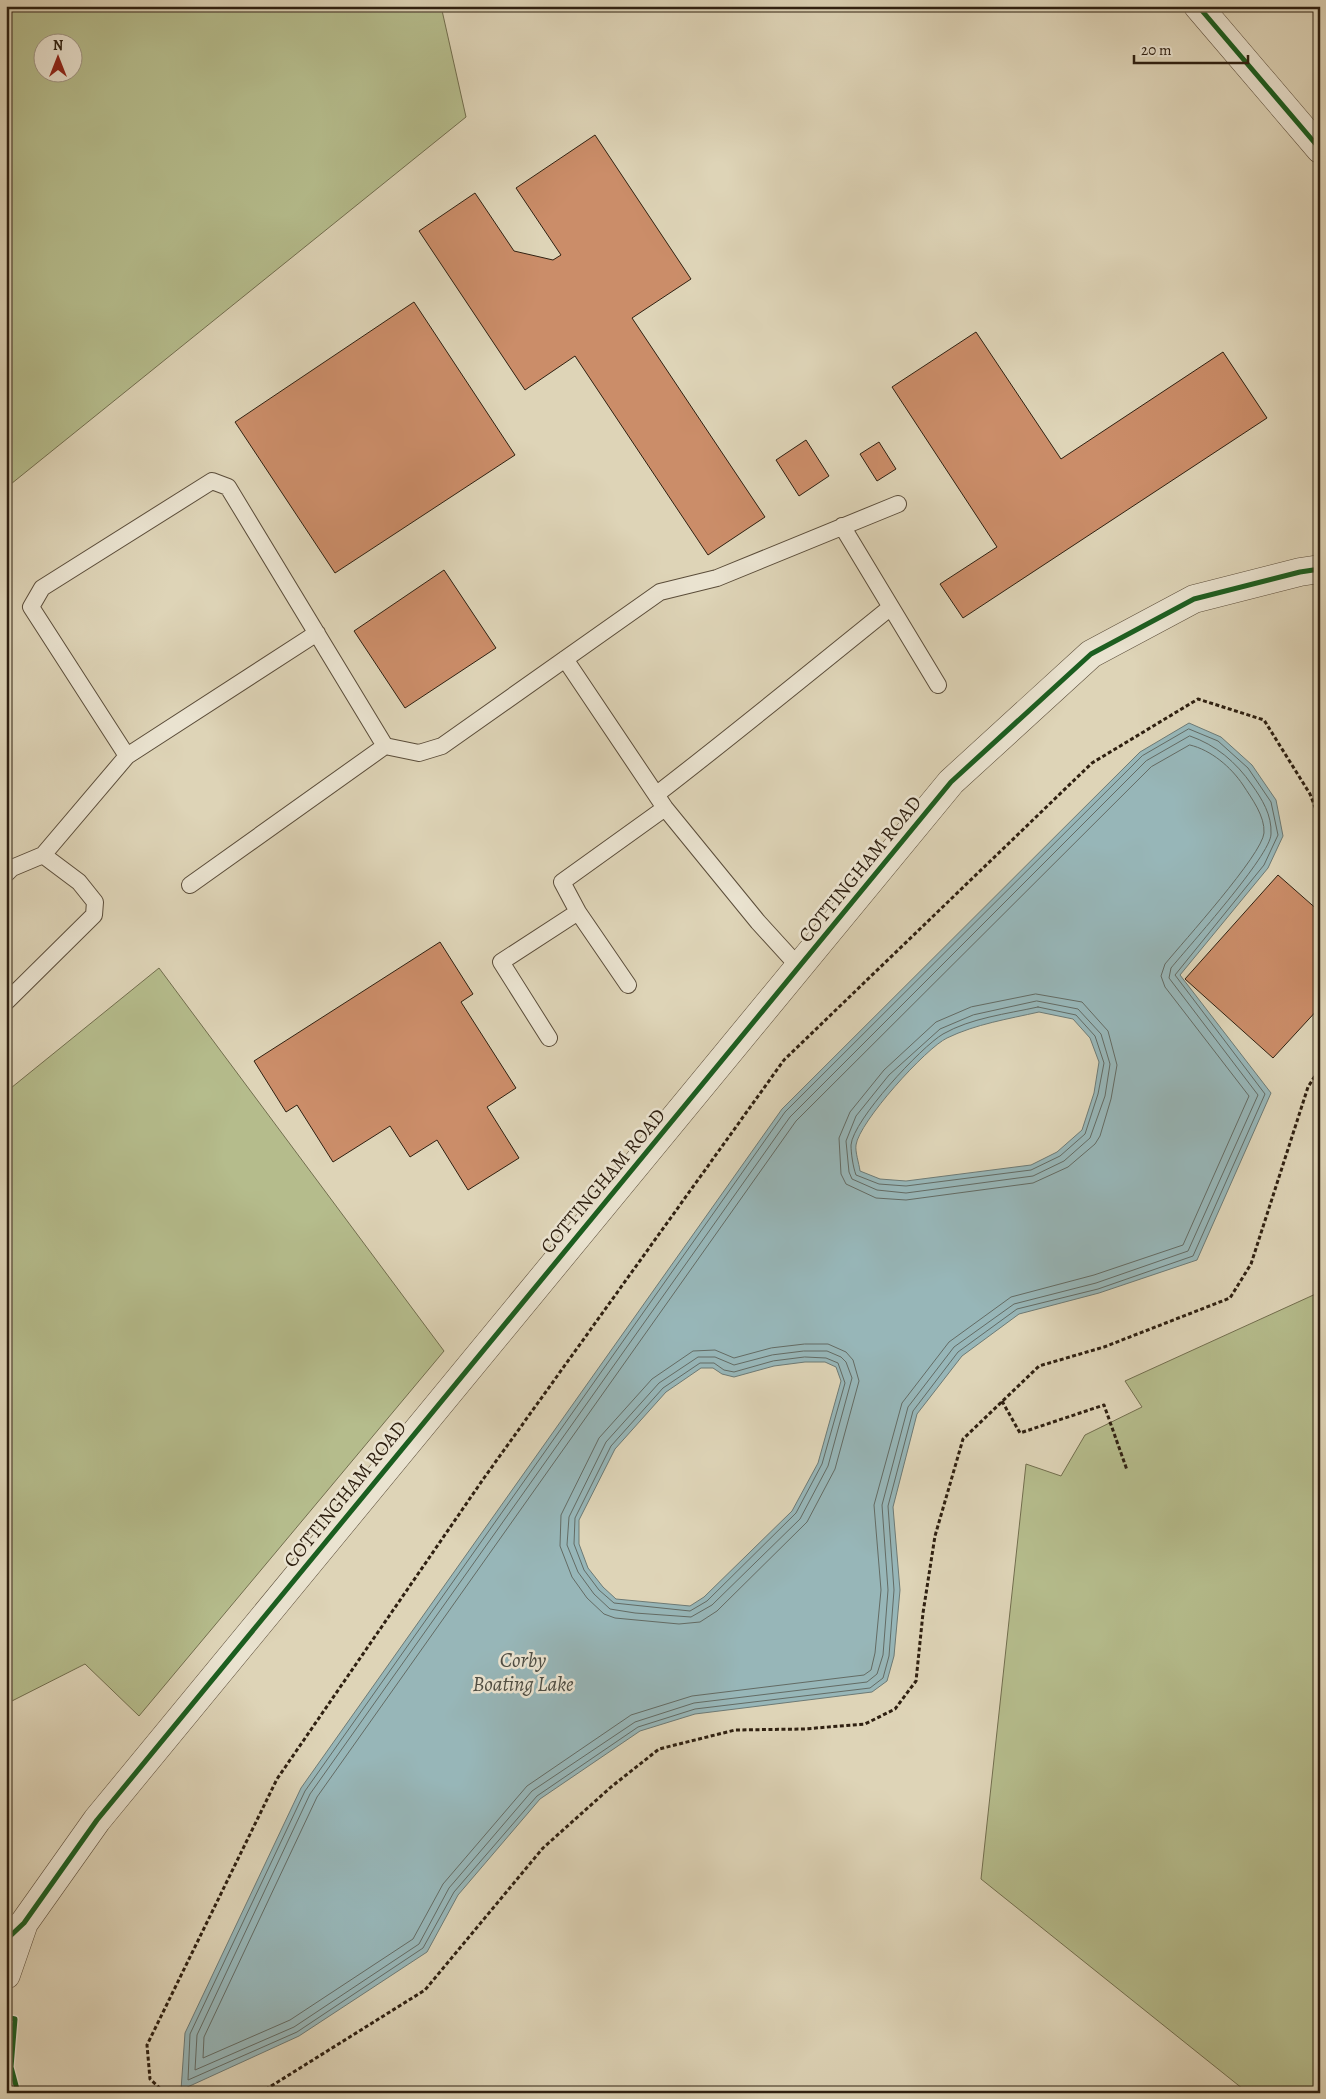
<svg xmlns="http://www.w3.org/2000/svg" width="1326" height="2099" font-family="Alegreya,serif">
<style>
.green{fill:#b5bc8c;stroke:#726e4e;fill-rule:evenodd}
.water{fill:#97b6b8;stroke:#6d7a75;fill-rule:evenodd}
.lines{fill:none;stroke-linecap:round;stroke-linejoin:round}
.shore{stroke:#636b64;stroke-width:1}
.building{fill:#cb8d69;stroke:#2f2011}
.service-casing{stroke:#5b4d3a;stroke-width:18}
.tertiary-casing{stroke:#5b4d3a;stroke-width:29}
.path{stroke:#2f2011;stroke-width:3;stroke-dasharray:4 2.5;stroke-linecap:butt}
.service{stroke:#eae3d0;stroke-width:16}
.tertiary{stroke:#eae3d0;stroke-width:28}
.cycleway-casing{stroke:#eae3d0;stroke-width:8}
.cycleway{stroke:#1b5e20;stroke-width:5}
.labels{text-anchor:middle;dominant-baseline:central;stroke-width:5;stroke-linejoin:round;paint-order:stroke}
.street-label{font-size:20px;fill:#2f2011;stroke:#eae3d0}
.water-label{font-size:21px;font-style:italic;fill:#4e4d43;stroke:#eae3d0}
</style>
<rect width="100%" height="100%" fill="#ded4b7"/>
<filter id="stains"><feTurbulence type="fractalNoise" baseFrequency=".004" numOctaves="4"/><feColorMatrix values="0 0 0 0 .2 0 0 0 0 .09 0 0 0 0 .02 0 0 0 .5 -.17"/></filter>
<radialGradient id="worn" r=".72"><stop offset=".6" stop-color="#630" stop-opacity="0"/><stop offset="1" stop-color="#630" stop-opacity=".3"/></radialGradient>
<!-- green -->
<path class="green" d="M6 6H441L466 117 6 488ZM42 42H72V72H42Z
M159 968 444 1351 139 1716 85 1664 6 1704V1092Z
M1320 1292V2093H1248L981 1879 1026 1464 1061 1476 1085 1435 1142 1407 1125 1381Z"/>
<!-- water -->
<path class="water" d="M1189 723 1221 737 1252 765 1276 800 1283 836 1268 868 1180 975 1271 1093 1197 1260 1099 1293 1019 1314 962 1356 917 1414 893 1507 900 1590 894 1656 887 1681 872 1692 695 1714 640 1731 540 1799 458 1895 427 1952 299 2036 181 2090 185 2033 301 1788 782 1109 1140 752ZM1039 1012 1073 1019 1090 1038 1099 1062 1094 1093 1082 1130 1057 1152 1031 1165 906 1181 880 1179 860 1171C859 1163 855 1152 856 1145 859 1122 926 1048 947 1038 976 1024 1008 1019 1039 1012ZM805 1362H825L836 1367 841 1381 818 1463 792 1511 704 1597 690 1606 616 1599 603 1587 588 1568 579 1544V1520L615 1449 666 1392 701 1368H713L722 1374 734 1377 774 1366Z"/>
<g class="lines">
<!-- shore -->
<path class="shore" d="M1189 729 1218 741 1248 768 1271 802 1278 835 1264 865 1175 975 1265 1094 1193 1256 1098 1289 1017 1309 958 1352 913 1411 888 1506 894 1590 889 1656 883 1678 870 1688 695 1709 638 1727 537 1796 454 1892 423 1948 297 2032 188 2080 190 2034 305 1791 785 1112 1142 756Z
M1190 736C1216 745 1236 762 1252 785 1262 799 1272 815 1271 834 1271 855 1189 946 1171 968L1169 978 1258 1095 1188 1251 1096 1283 1014 1304 954 1347 908 1407 882 1505 888 1590 883 1655 877 1674 867 1682 694 1703 635 1722 532 1791 449 1888 419 1944 294 2027 195 2070 197 2035 310 1794 790 1117 1146 761Z
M1190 745C1211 750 1231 767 1243 785 1252 799 1265 816 1264 833 1262 855 1183 942 1165 964L1161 976 1165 987 1249 1096 1183 1245 1094 1275 1011 1297 949 1342 902 1403 874 1505 881 1590 875 1653 871 1670 864 1675 692 1696 631 1715 527 1786 443 1884 413 1939 290 2020 203 2058 204 2037 317 1797 796 1121 1151 767Z
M1036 994 1082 1002 1108 1031 1117 1065 1111 1099 1100 1136 1095 1144 1068 1167 1033 1183 906 1200 876 1198 846 1184 841 1174 839 1138 850 1112 884 1070 936 1022 971 1007Z
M1037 1001 1078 1009 1101 1034 1110 1064 1105 1096 1090 1138 1064 1161 1033 1176 906 1193 877 1190 852 1179 849 1172 846 1141 856 1116 889 1075 940 1029 973 1015Z
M1038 1007 1076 1015 1095 1036 1104 1063 1098 1094 1085 1134 1060 1156 1031 1170 906 1186 879 1184 856 1175C853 1167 851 1153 851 1145 853 1120 921 1047 943 1034 971 1018 1006 1014 1038 1007Z
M805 1344H828L846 1352 853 1360 859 1381 835 1469 807 1522 717 1611 700 1622 679 1624 615 1618 604 1614 587 1598 572 1577 560 1546 561 1515 599 1438 652 1379 693 1351 715 1350 734 1358 771 1348Z
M804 1351H827L841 1357 846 1362 852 1378 828 1466 800 1519 712 1605 691 1617 635 1613 610 1609 594 1594 578 1572 567 1545 569 1517 606 1442 659 1383 698 1357H715L734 1365 772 1355Z
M805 1357 826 1358 838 1363 845 1383 822 1464 796 1513 707 1601 690 1611 614 1603 599 1590 584 1570 574 1544 575 1518 611 1446 663 1388 700 1363H714L724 1370 734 1372 773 1361Z"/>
</g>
<!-- building -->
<path class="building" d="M595 135 691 279 632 318 765 517 708 555 575 356 525 390 419 231 475 193 514 251 553 260 561 255 516 188Z
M414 302 515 455 335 573 235 422Z
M976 332 1061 459 1223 352 1267 418 963 618 940 584 997 547 892 387Z
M806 440 829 476 799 496 776 460Z
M879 442 896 469 877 481 860 454Z
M444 570 496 648 405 708 354 631Z
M1278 875 1320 912V1007L1273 1058 1185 979Z
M440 942 473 994 461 1002 516 1088 487 1107 519 1158 468 1190 437 1140 410 1157 390 1126 333 1162 297 1105 286 1112 254 1061Z"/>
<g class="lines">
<!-- service casing -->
<g class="service-casing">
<path id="service" d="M842 526 938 685
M317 633 127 756 31 607 42 588 212 481 228 487 385 746 419 753 442 746 660 592 717 578 898 504
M565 659 665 808 758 922 799 967
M657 794C736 733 813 670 891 607
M6 874 12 868 43 855 127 756
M190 885 385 746
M578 912 628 985
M6 1002 94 915 95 902 79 882 43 855
M549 1038 501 962 578 912 562 882 665 808"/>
</g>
<!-- tertiary casing -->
<g class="tertiary-casing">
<path id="tertiary" d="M1198 6 1320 149
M6 1940 24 1923 97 1820 951 782 1091 654 1194 599 1300 572 1320 569
M6 1975 24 1923"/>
</g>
<!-- path -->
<path class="path" d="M1002 1401 1020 1433 1104 1405 1127 1470
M165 2093 150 2079 147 2045 277 1779 484 1478 784 1060 1092 763 1198 699 1264 720 1310 794 1320 820
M260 2093 425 1990 543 1848 611 1787 659 1749 735 1730 804 1729 865 1724 895 1709 916 1681 923 1613 935 1536 963 1439 1039 1366 1104 1347 1230 1298 1251 1264 1308 1087 1320 1068"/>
<!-- service -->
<use href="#service" class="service"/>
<!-- tertiary -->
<use href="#tertiary" class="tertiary"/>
<!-- cycleway casing -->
<g class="cycleway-casing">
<path id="cycleway" d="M1198 6 1320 149
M6 1940 24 1923 97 1820 951 782 1091 654 1194 599 1300 572 1320 569
M6 2017 15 2019 11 2067 18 2093"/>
</g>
<!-- cycleway -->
<use href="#cycleway" class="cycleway"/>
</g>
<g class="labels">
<!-- street labels -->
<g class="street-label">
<text transform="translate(860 869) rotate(-51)">COTTINGHAM ROAD</text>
<text transform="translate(603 1181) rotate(-50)">COTTINGHAM ROAD</text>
<text transform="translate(345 1494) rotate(-51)">COTTINGHAM ROAD</text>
</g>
<!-- water labels -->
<g class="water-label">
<text x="523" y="1660">Corby<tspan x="523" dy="24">Boating Lake</tspan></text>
</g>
</g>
<!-- margin -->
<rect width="1326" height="2099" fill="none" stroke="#ded4b7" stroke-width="25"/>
<rect x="8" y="8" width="1311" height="2084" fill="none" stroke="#2f2011" stroke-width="2.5"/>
<rect x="12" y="12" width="1301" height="2074" fill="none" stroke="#2f2011"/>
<!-- north arrow -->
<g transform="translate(58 58)"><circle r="24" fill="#eae3d0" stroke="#9f9584"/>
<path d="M0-4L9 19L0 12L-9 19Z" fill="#8f2418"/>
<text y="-8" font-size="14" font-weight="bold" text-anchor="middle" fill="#2f2011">N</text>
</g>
<!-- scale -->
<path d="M1134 55v8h114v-8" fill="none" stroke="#2f2011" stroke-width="2.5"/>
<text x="1141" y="55" font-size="15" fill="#2f2011" stroke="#eae3d0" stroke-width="4" paint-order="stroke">20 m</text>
<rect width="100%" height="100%" filter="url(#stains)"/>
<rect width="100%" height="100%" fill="url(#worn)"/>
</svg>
